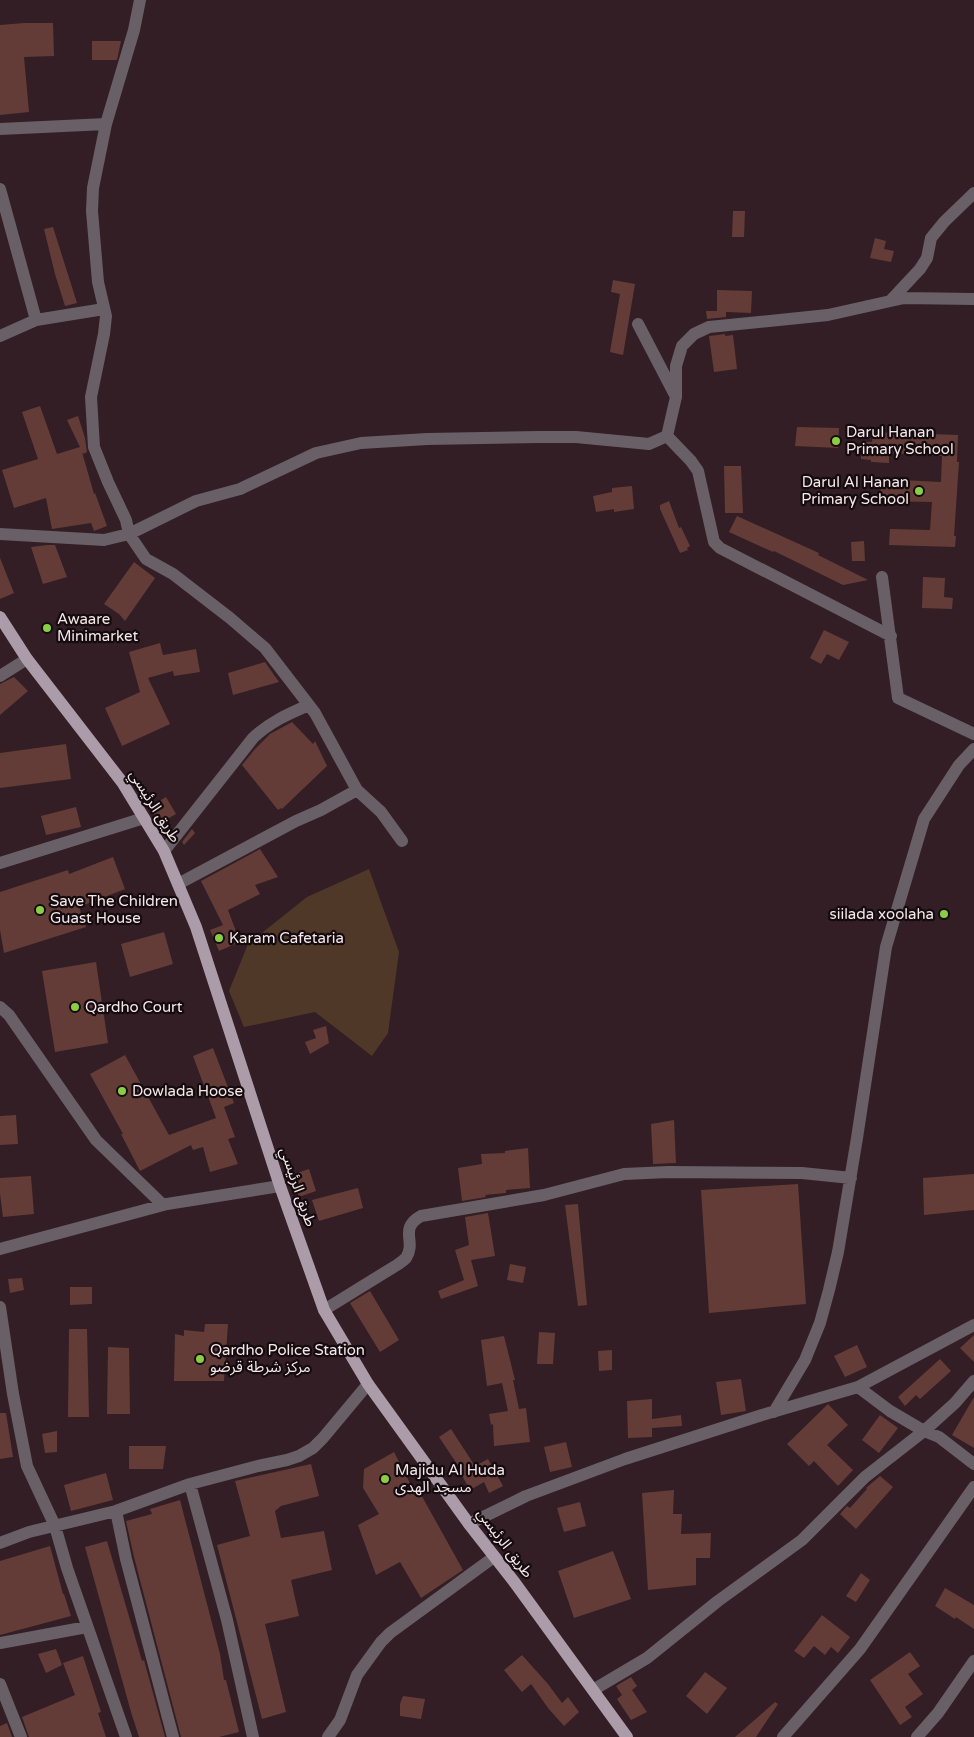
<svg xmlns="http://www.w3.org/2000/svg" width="974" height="1737" font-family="'Varela Round','Noto Sans Arabic',sans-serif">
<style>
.green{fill:#503829}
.building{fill:#633c38}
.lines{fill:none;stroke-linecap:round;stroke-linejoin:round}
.street{stroke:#686066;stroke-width:12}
.primary{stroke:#ac9ba8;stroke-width:12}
.poi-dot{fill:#8bce46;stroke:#140b0e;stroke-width:2}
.labels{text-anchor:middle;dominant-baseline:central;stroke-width:4.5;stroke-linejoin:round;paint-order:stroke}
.poi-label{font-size:15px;fill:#f5e7ea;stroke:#140b0e;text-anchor:start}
.street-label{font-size:15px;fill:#f5e7ea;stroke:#140b0e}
</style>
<rect width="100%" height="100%" fill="#321e24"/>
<!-- green -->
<path class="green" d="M369 869 399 952 388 1033 372 1056 315 1012 244 1027 229 991 248 944 307 897Z"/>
<!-- building -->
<path class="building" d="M24 23H53L54 56 24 57 29 112 0 115V25Z
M92 41H121L117 60H92Z
M733 211H745L744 237H732Z
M53 227 77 303 65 306 55 274 44 229Z
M875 238 886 241 884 249 894 251 891 262 870 258Z
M613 280 635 284 623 355 610 352 620 294 611 292Z
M717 290 752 291 751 313 726 312V317L707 319 706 311H717Z
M725 334V336L733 335 737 369 714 372 709 336Z
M40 406 57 454 80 447 67 420 78 416 85 438 87 452 83 454 82 452 94 494 95 493 107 526 94 531 91 523 52 529 46 498 14 508 2 470 38 459 22 412Z
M797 427 839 428 838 448 795 446Z
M873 432 958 435 957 462H959L954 536H956L955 547 889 545 890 529 930 530 932 502 879 501 882 479 941 482 942 456 889 453V463L871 462V460L861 459V442H872Z
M724 466H741L743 513H725Z
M632 486 634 509 614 512V509L596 512 593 496 612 492V488Z
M669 501 679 528 681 527 690 546 687 548 688 550 680 553 660 509V505Z
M737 516 819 553 818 555 868 580 843 585 774 551 773 552 729 532Z
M864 541 865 561H852L851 542Z
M47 545H55L67 577 43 584 31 547Z
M0 558 14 593 0 599Z
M134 562 155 578 125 621 119 614 104 604Z
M923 577 945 578 944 597 953 598 952 609 922 608Z
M824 630 849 642 839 660 827 654 821 664 810 658Z
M160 643 163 655 196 649 200 672 174 676 173 671 148 678 170 724 122 746 105 708 140 692 129 652Z
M265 662 279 682 233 695 228 673Z
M14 677 28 691 0 715V684Z
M292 722 313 744 315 741 327 766 282 809 281 808 278 810 242 765 255 749 270 734Z
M66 744 71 779 0 788V753Z
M166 797 176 814 160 823 149 807Z
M76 807 81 827 46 835 41 816Z
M192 829 195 833 184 845 182 842Z
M260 849 278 877 255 885 260 894 228 910 240 942 219 951 210 930 223 925 201 881Z
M113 857 125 889 79 907 86 927 4 953 0 930V892L68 870 69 874Z
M164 932 173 964 130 977 121 944Z
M96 962 108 1043 55 1052 42 971Z
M326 1026 329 1043 310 1054 305 1042 316 1038 313 1030Z
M213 1048 234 1103 224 1107 235 1137 228 1139 238 1164 210 1172 203 1147 193 1150 191 1145 140 1171 121 1134H123L90 1074 125 1055 169 1135 216 1118 193 1056Z
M16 1115 18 1144 0 1145V1116Z
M674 1120 676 1163 653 1164 651 1124Z
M528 1148 530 1188 506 1190V1193L485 1195 486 1197 462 1201 458 1168 482 1164 481 1154 505 1153V1151Z
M309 1169 316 1191 299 1197 291 1175Z
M974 1174V1210L924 1215 923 1178Z
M31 1176 34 1214 3 1217 0 1194V1178Z
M798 1184 806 1304 709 1313 701 1190Z
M358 1188 363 1208 319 1221 312 1200Z
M578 1204 587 1305 578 1306 565 1205Z
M488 1213 495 1256 471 1260 478 1286 441 1299 438 1291 464 1280 455 1250 469 1245 465 1217Z
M510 1264 526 1267 523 1283 507 1280Z
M22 1278 24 1290 10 1293 8 1279Z
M70 1287H92V1304L70 1305Z
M370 1291 399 1340 380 1352 350 1303Z
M205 1324H228L224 1381H174L175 1334 184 1336V1330L204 1332Z
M69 1329H87L89 1417H68Z
M539 1332 555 1333 553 1364H537Z
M974 1335V1362L960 1348Z
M504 1336 515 1380H513L519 1409 526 1408 530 1442 494 1446 493 1424 491 1425 489 1414 508 1411 502 1383 487 1386 481 1340Z
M857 1345 867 1367 845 1377 834 1356Z
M108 1347 129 1348 130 1414H107Z
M612 1350V1370L599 1371 598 1351Z
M940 1359 951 1371 920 1399 916 1395 905 1406 898 1397Z
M741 1379 746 1411 721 1415 716 1382Z
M974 1397V1448L952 1435Z
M652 1399V1419L681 1415 682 1426 652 1428V1437L628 1438 627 1401Z
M828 1404 848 1425 827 1445 853 1470 838 1486 814 1461 809 1466 787 1444Z
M0 1413H6L13 1457 0 1459Z
M880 1415 898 1428 879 1453 862 1440Z
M451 1429 475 1466 488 1459 503 1486 489 1493 484 1482 470 1490 461 1474 463 1473 439 1437Z
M57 1431V1452L45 1453 42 1434Z
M566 1442 572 1467 550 1472 544 1447Z
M129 1446H166L163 1469H129Z
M394 1452 415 1493 419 1491 463 1570 421 1598 400 1562 376 1575 358 1525 379 1514 363 1488 364 1469Z
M311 1464 319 1496 281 1506 275 1511 281 1538 324 1531 332 1570 291 1580 299 1616 265 1624 286 1712 262 1719 217 1545 250 1536 235 1481Z
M106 1473 113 1500 71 1511 64 1485Z
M880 1476 893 1487 856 1529 840 1514 847 1506 850 1508 867 1489 866 1488Z
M674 1490 673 1514H682L681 1534 711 1533 710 1558H696V1585L648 1590 642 1493Z
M180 1500 220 1654 224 1680H226L239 1732 219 1737H181L134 1557 126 1521 152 1514 150 1509Z
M580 1502 586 1526 564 1532 557 1508Z
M107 1541 142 1661 144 1660 165 1737H139L131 1712 85 1547Z
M50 1546 63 1594H64L71 1616 0 1635V1561Z
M613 1551 631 1599 574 1618 558 1571Z
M861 1573 870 1580 856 1602 846 1596Z
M945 1588 974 1605V1629L956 1617 955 1619 935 1606Z
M822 1615 850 1637 838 1653 831 1647 825 1655 814 1646 804 1658 794 1651Z
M56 1649 62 1665 46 1673 38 1654Z
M910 1652 920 1666 908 1674 923 1694 905 1707 912 1717 900 1725 870 1680Z
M522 1655 548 1684 562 1703 568 1697 579 1712 564 1726 548 1708 531 1684 522 1692 504 1670Z
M83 1656 101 1712 98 1713 106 1737H29L22 1717 75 1695 63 1663Z
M705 1672 727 1688 707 1714 686 1696Z
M631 1677 637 1686 632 1690 647 1712 631 1720 617 1699 622 1695 616 1686Z
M403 1696 425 1699 421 1719 400 1716V1704Z
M775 1702 778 1704 756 1737H735Z
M7 1723 12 1737H0V1726Z"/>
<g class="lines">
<!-- street -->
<path class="street" d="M140 0 134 30 106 124 93 188 92 211 98 282 106 316 104 334 91 397 94 447 108 482 126 520 129 534 196 501 240 489 316 453 361 443 427 439 540 437H576L649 444 667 436 676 397V366L682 346 694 334 709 327 828 315 904 298 974 299
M0 129 106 124
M0 189 36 320 0 336
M891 300 920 269 927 258 931 238 944 222 974 193
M36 320 104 309
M638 324 675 395
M667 436 691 461 698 471 714 542 720 548 891 636
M0 534 104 540 129 534 146 559 173 574 230 618 265 648 315 713 357 790 381 812 402 841
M882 577 898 698 974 734
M0 676 27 659
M164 851 253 738C270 722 288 714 309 705
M0 863 144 818
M178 884 296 821 321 810 357 790
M0 1007 9 1015 96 1140 162 1204H167
M0 1249 167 1204 280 1186
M0 1307 13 1394 27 1466 55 1526 67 1568 126 1737
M324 1310 397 1265C400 1263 404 1260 406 1258 417 1241 398 1229 421 1216L544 1195 624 1174 668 1172 802 1173 851 1178
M858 1387 890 1411 924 1431 939 1437 974 1464
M774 1412 805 1360 820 1323 829 1290 838 1252 857 1138 886 947 924 819 959 765 974 749
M190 1484 227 1620 253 1737
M116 1511 126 1559 173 1737
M469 1524 526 1496 625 1459 762 1415 858 1387 974 1325
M0 1543 29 1532 116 1511 190 1484 258 1466 287 1460 299 1456 313 1448 323 1438 368 1384
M0 1643 87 1627
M0 1684 21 1737
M593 1690 647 1658 718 1601 802 1540 865 1477 924 1431 955 1403 974 1381
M328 1737 340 1720 357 1675 381 1642 390 1633 494 1557
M783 1737 860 1649 974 1487
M917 1737 938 1713 974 1661"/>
<!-- primary -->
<path class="primary" d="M0 617 27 659 122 782 164 851 196 927 280 1186 324 1310 368 1384 469 1524 515 1583 627 1737"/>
</g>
<!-- markers -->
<g class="poi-dot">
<circle cx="836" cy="441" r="5"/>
<circle cx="919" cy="491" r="5"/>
<circle cx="47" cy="628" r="5"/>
<circle cx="40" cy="910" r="5"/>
<circle cx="944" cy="914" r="5"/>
<circle cx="219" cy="938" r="5"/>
<circle cx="75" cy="1007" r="5"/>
<circle cx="122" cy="1091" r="5"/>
<circle cx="200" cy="1359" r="5"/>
<circle cx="385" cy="1479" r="5"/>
</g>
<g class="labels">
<!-- poi labels -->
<g class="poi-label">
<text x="846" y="432">Darul Hanan<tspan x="846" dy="17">Primary School</tspan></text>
<text x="909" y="482" text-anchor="end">Darul Al Hanan<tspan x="909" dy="17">Primary School</tspan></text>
<text x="57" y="619">Awaare<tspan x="57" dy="17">Minimarket</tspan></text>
<text x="50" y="901">Save The Children<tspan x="50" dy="17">Guast House</tspan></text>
<text x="934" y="914" text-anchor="end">siilada xoolaha</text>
<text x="229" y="938">Karam Cafetaria</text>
<text x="85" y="1007">Qardho Court</text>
<text x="132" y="1091">Dowlada Hoose</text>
<text x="210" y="1350">Qardho Police Station<tspan x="210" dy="17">مركز شرطة قرضو</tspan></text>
<text x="395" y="1470">Majidu Al Huda<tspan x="395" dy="17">مسجد الهدى</tspan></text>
</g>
<!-- street labels -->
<g class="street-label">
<text transform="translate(155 806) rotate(58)">طريق الرئيسي</text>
<text transform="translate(298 1187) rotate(71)">طريق الرئيسي</text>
<text transform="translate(505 1543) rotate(53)">طريق الرئيسي</text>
</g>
</g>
</svg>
